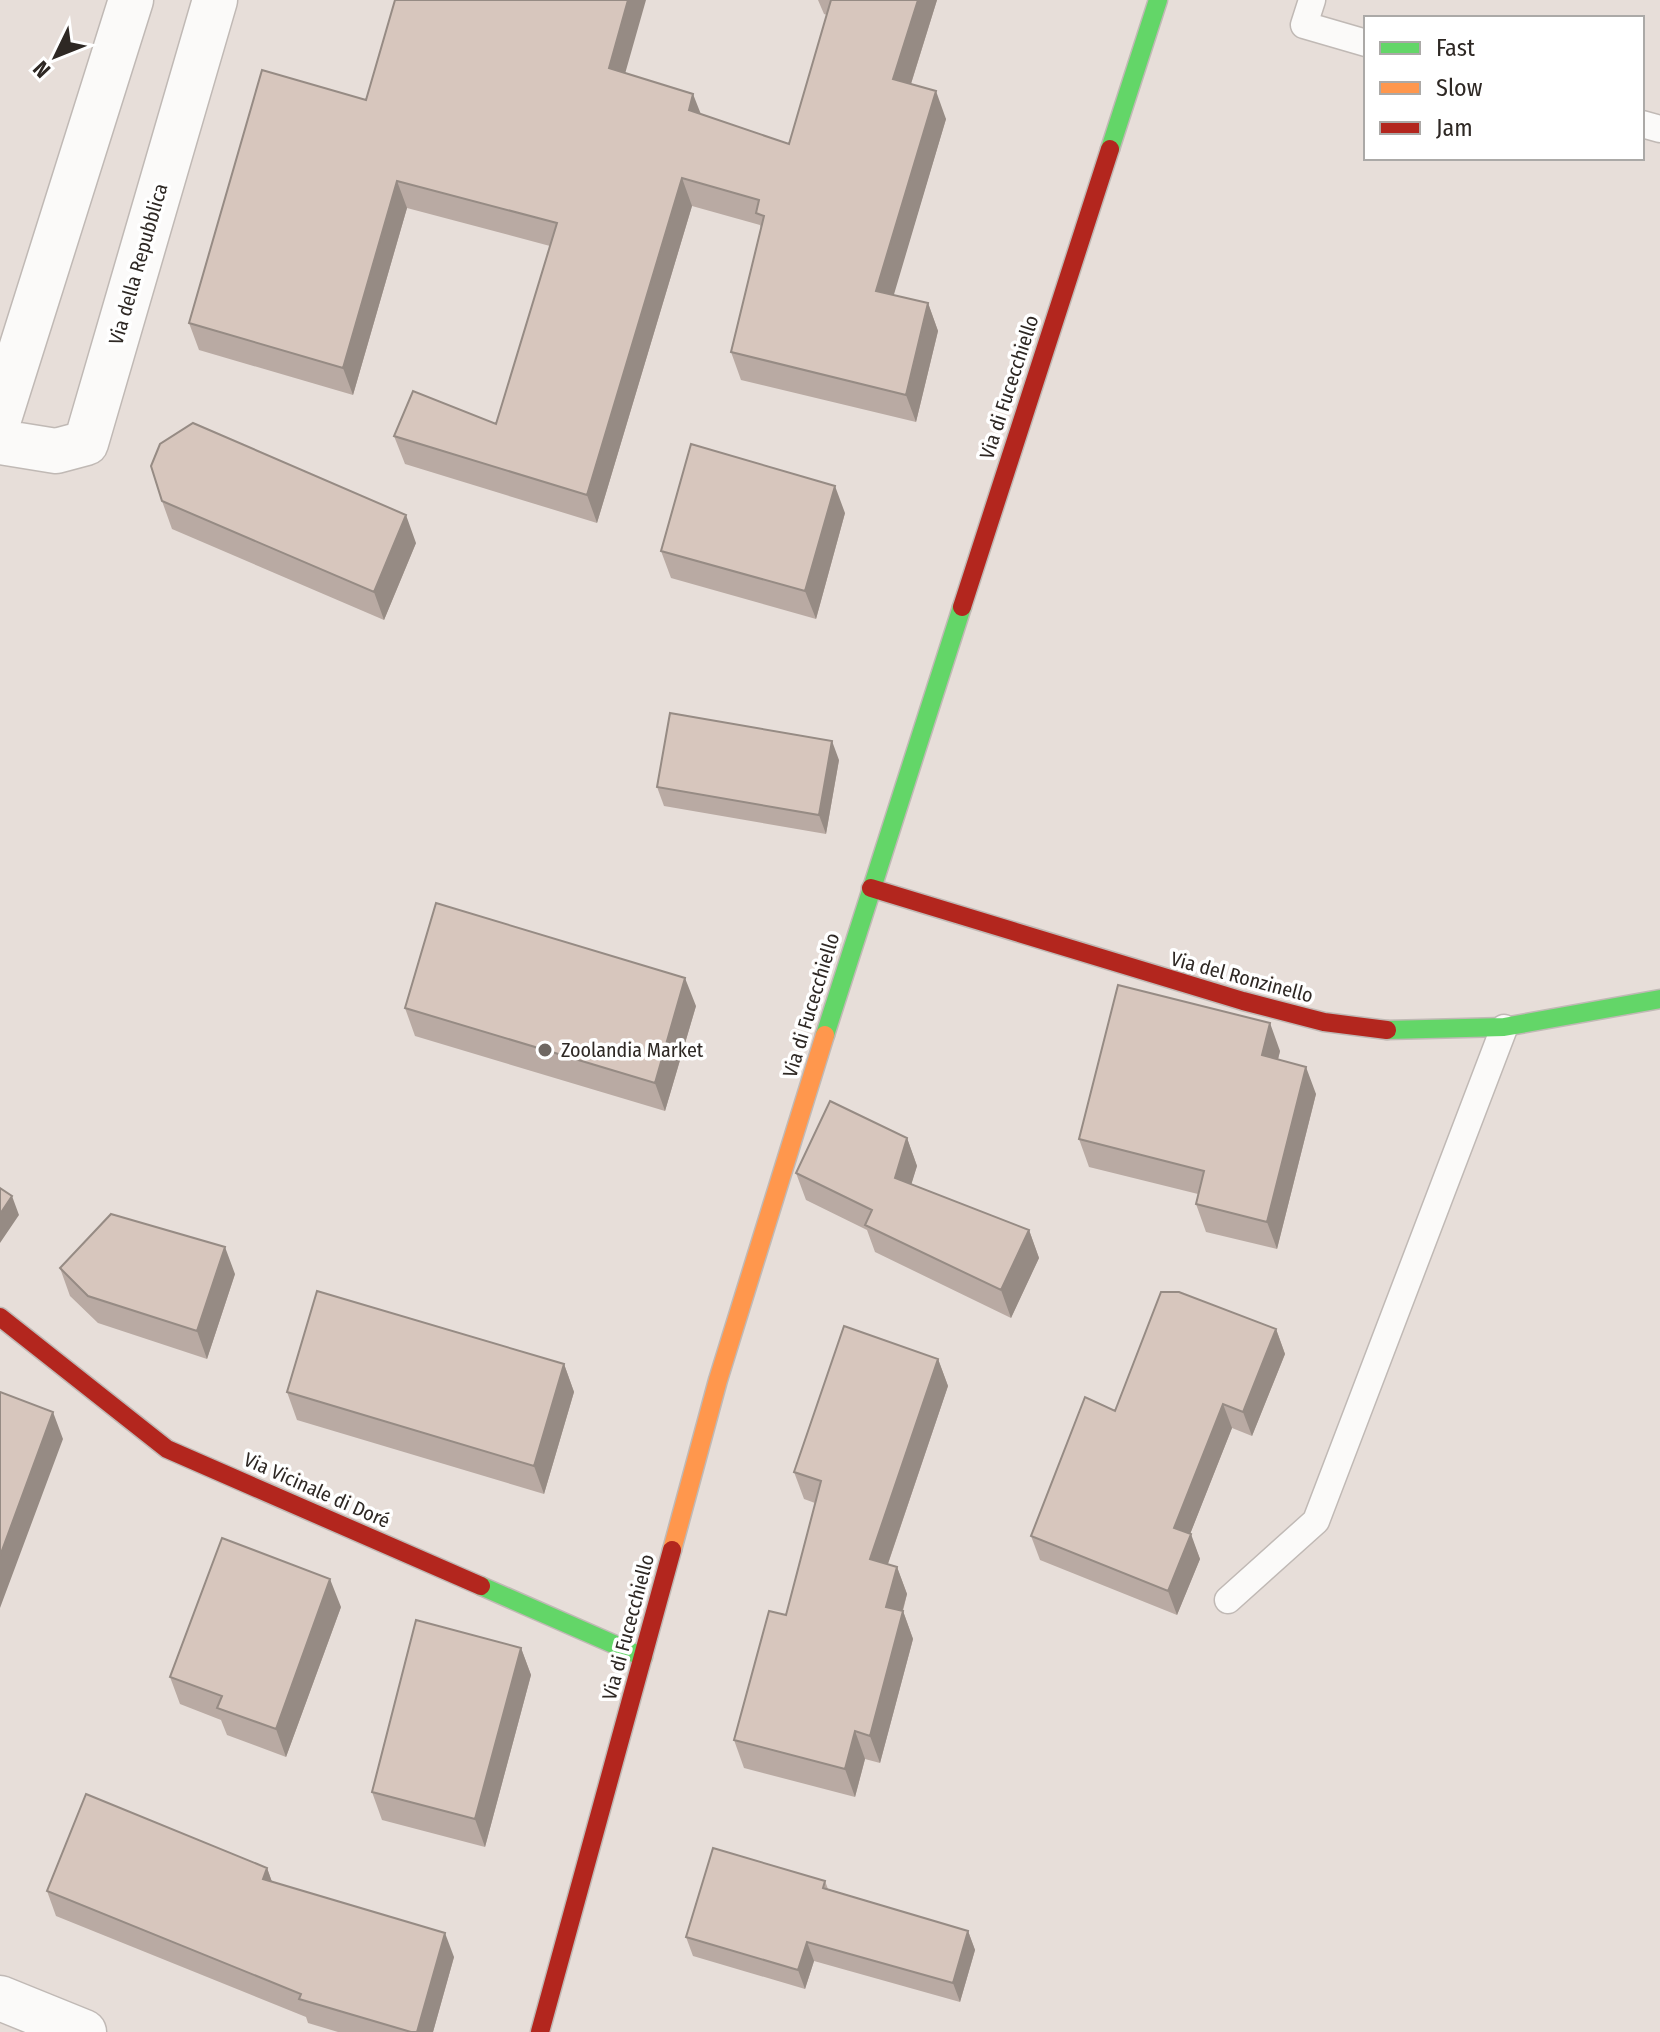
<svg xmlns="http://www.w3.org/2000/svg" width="1660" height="2032" font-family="'Fira Sans Condensed',sans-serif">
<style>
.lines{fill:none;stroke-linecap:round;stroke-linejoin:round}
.lane-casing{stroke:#c0b9b5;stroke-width:29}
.street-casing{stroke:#c0b9b5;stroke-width:47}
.fast-casing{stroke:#c0b9b5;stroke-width:21}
.slow-casing{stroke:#c0b9b5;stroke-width:21}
.jam-casing{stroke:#c0b9b5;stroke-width:21}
.lane{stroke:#fbfaf9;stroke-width:26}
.street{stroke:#fbfaf9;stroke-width:44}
.fast{stroke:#63d668;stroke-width:18}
.slow{stroke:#ff974d;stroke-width:18}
.jam{stroke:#b3261e;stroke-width:18}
.wall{fill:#b9aaa3}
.shaded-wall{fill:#968b84}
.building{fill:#d7c6bd;stroke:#968b84;stroke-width:2}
.poi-dot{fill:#6f6863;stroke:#fff;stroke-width:3}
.labels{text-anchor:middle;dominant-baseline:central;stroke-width:7;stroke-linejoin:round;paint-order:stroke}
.street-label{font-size:20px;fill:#2e2824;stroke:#fff}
.poi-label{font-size:20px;fill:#2e2824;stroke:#fff;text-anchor:start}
</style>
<rect width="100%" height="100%" fill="#e7ded9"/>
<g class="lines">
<!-- lane casing -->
<g class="lane-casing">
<path id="lane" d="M1312 0 1304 25 1366 43
M1642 124 1660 129
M1228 1600 1316 1521 1504 1028"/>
</g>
<!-- street casing -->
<g class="street-casing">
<path id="street" d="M0 416 131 0
M0 442 56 451 86 443 215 0
M0 1998 84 2032"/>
</g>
<!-- fast casing -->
<g class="fast-casing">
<path id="fast" d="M1110 149 1158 0
M1387 1030 1504 1027 1660 999
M825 1035 962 607
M481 1586 643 1657"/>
</g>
<!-- slow casing -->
<g class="slow-casing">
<path id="slow" d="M672 1550 718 1380 825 1035"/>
</g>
<!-- jam casing -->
<g class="jam-casing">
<path id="jam" d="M962 607 1110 149
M871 888 1243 1001 1324 1022 1387 1030
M0 1317 167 1449 481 1586
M540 2032 672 1550"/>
</g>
<!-- lane -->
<use href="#lane" class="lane"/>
<!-- street -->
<use href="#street" class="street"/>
<!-- fast -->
<use href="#fast" class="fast"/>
<!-- slow -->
<use href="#slow" class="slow"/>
<!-- jam -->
<use href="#jam" class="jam"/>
</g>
<!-- wall -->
<path class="wall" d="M818 0H937L911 84 946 119 893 295 928 303 938 331 916 422 741 380 731 352 761 228 760 225 692 206 597 523 405 464 394 436 496 424 550 246 407 208 353 395 199 350 189 323 366 100 626 73 701 114 789 144 827 15 824 14Z
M162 501 416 543 384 620 172 529Z
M845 513 816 619 671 578 661 551Z
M839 760 826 834 664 806 657 787Z
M696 1006 665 1111 415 1036 405 1008Z
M1280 1051 1278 1060 1316 1094 1277 1249 1206 1232 1196 1204 1198 1194 1089 1167 1079 1139Z
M907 1138 917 1166 911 1184 1029 1230 1039 1258 1011 1318 875 1252 867 1230 806 1200 796 1173Z
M60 1268 235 1274 207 1359 98 1323 70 1296Z
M1276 1329 1285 1354 1252 1436 1232 1428 1190 1534 1200 1559 1177 1615 1040 1560 1031 1536 1115 1411Z
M938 1359 948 1386 888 1564 897 1567 907 1594 903 1611 913 1639 880 1763 865 1759 855 1797 744 1768 734 1740 786 1615 815 1503 804 1499 794 1472Z
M564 1364 574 1392 544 1494 297 1420 287 1392Z
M341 1607 286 1757 227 1735 221 1720 180 1704 170 1677Z
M521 1648 531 1675 485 1847 382 1820 372 1792Z
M267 1868 272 1882 454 1957 433 2032H338L308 2023 306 2017 56 1916 47 1891Z
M825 1881 828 1889 968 1931 975 1950 960 2002 814 1961 805 1989 693 1956 686 1937Z"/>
<!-- shaded-wall -->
<path class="shaded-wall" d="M628 0H646L619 95 609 68Z
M918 0H937L904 106 893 79Z
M936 91 946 119 887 318 876 291Z
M693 94 704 122 689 110Z
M682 178 692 206 597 523 587 495Z
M397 181 407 208 353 395 343 368Z
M928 303 938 331 916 422 906 395Z
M835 486 845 513 816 619 805 591Z
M406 515 416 543 384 620 374 592Z
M832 741 839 760 826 834 819 815Z
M685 978 696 1006 665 1111 655 1083Z
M1270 1023 1280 1051 1272 1083 1262 1055Z
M1306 1067 1316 1094 1277 1249 1267 1222Z
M907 1138 917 1166 905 1205 895 1178Z
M12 1196 19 1215 0 1243V1214Z
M1029 1230 1039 1258 1011 1318 1001 1290Z
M225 1247 235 1274 207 1359 197 1331Z
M1276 1329 1285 1354 1252 1436 1243 1412Z
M938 1359 948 1386 880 1587 870 1559Z
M564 1364 574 1392 544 1494 534 1466Z
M1223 1404 1232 1428 1183 1552 1174 1528Z
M53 1412 63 1439 0 1608V1556Z
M1191 1534 1200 1559 1177 1615 1168 1591Z
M897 1567 907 1594 896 1634 886 1607Z
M330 1579 341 1607 286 1757 276 1729Z
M903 1611 913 1639 880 1763 870 1736Z
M521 1648 531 1675 485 1847 475 1819Z
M855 1731 865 1759 855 1797 845 1769Z
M267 1868 276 1893 263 1879Z
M968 1931 975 1950 960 2002 953 1983Z
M445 1933 454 1957 433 2032H417Z
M807 1942 814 1961 805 1989 798 1970Z"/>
<!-- building -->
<path class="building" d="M395 0H628L609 68 693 94 689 110 789 144 831 0H918L893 79 936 91 876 291 928 303 906 395 731 352 764 216 756 213 759 200 682 178 587 495 394 436 413 391 496 424 557 223 397 181 343 368 189 323 262 70 366 100Z
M193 423 406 515 374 592 162 501 151 466 160 444Z
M691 444 835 486 805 591 661 551Z
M670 713 832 741 819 815 657 787Z
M436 903 685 978 655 1083 405 1008Z
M1118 985 1270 1023 1262 1055 1306 1067 1267 1222 1196 1204 1204 1171 1079 1139Z
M830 1101 907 1138 895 1178 1029 1230 1001 1290 865 1225 872 1210 796 1173Z
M0 1188 12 1196 0 1214Z
M111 1214 225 1247 197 1331 88 1296 60 1268Z
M317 1291 564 1364 534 1466 287 1392Z
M1161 1292H1179L1276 1329 1243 1412 1223 1404 1174 1528 1191 1534 1168 1591 1031 1536 1085 1397 1115 1411Z
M844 1326 938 1359 870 1559 897 1567 886 1607 903 1611 870 1736 855 1731 845 1769 734 1740 769 1611 786 1615 821 1481 794 1472Z
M0 1392 53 1412 0 1556Z
M222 1538 330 1579 276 1729 217 1708 222 1696 170 1677Z
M416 1620 521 1648 475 1819 372 1792Z
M86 1794 267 1868 263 1879 445 1933 417 2032H411L299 1999 301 1994 47 1891Z
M713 1848 825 1881 823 1888 968 1931 953 1983 807 1942 798 1970 686 1937Z"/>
<!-- markers -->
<circle class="poi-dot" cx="545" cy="1050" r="8"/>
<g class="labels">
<!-- street labels -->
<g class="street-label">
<text transform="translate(138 264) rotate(-74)">Via della Repubblica</text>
<text transform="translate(1009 387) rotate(-72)">Via di Fucecchiello</text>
<text transform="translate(1242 977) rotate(15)">Via del Ronzinello</text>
<text transform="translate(811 1005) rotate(-73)">Via di Fucecchiello</text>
<text transform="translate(317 1490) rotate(24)">Via Vicinale di Doré</text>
<text transform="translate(628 1627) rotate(-75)">Via di Fucecchiello</text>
</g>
<!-- poi labels -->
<g class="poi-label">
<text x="561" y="1050">Zoolandia Market</text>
</g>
</g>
<!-- legend -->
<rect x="1364" y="16" width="280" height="144" fill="#ffffff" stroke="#aba9a7" stroke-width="2"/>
<rect x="1380" y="42" width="40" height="12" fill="#63d668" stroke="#aba9a7" stroke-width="2"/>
<text x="1436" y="56" font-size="24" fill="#2e2824">Fast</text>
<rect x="1380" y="82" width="40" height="12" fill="#ff974d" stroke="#aba9a7" stroke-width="2"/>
<text x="1436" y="96" font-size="24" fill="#2e2824">Slow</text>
<rect x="1380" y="122" width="40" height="12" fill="#b3261e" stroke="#aba9a7" stroke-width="2"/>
<text x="1436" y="136" font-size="24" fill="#2e2824">Jam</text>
<!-- north arrow -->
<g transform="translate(56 56) rotate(227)" stroke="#ffffff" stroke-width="6" paint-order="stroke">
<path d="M0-6L14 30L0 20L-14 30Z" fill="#2e2824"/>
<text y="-12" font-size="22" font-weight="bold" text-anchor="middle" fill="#2e2824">N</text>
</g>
</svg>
